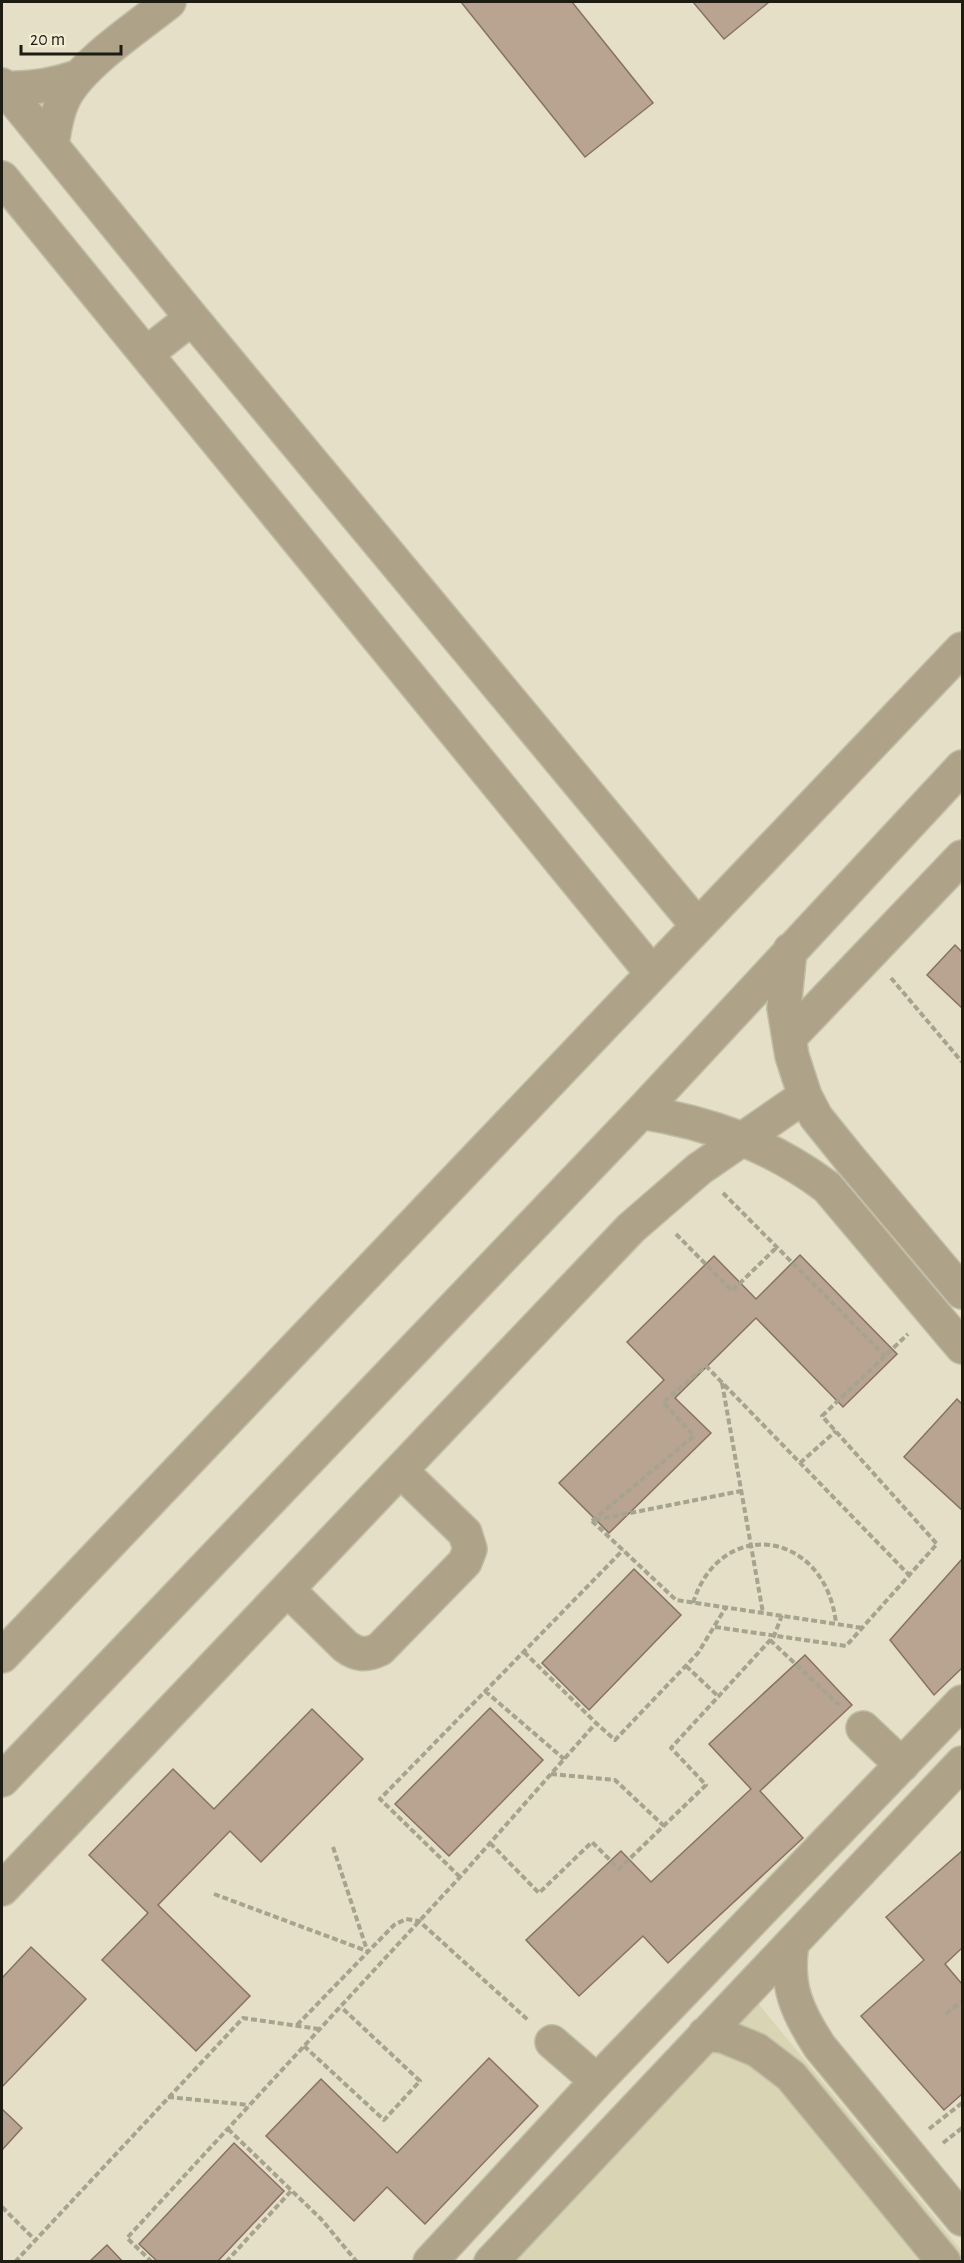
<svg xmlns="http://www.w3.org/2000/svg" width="964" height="2263" font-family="'Alegreya Sans',sans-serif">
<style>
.built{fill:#d9d4b4}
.building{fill:#b9a492;stroke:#867362;stroke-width:1.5}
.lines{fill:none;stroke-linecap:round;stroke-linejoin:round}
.minor-casing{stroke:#c0bca6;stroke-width:36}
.path{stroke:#a6a38f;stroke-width:4;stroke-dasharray:6 3;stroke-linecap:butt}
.minor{stroke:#aea288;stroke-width:33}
</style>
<rect width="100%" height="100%" fill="#e4dfc6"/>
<!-- built -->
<path class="built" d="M737 1978 962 2251V2262H469Z"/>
<!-- building -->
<path class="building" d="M461 2H572L653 103 585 157Z
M693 2H769L724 39Z
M955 945 962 952V1008L927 975Z
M800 1255 897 1354 843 1407 756 1318 675 1398 711 1433 609 1533 559 1483 664 1380 627 1342 714 1256 756 1299Z
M957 1399 962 1404V1510L904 1457Z
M962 1559V1668L934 1695 890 1640Z
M634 1569 681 1615 589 1710 542 1663Z
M805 1655 852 1705 760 1791 803 1838 668 1963 643 1936 579 1996 526 1940 621 1851 651 1882 751 1789 709 1744Z
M490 1708 543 1760 449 1856 395 1804Z
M312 1709 363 1759 261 1862 230 1831 158 1905 250 1996 196 2051 102 1960 148 1913 89 1855 173 1769 214 1809Z
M962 1851V1948L945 1964 962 1984V2094L944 2110 861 2016 924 1960 886 1917Z
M31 1947 86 1999 2 2087V1978Z
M489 2058 538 2106 425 2224 387 2187 354 2221 266 2136 321 2079 397 2153Z
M2 2109 22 2128 2 2150Z
M234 2143 284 2191 217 2262H158L139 2244Z
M107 2245 123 2262H89Z"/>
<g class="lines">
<!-- minor casing -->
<g class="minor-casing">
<path id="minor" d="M2 85 192 318 697 925
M4 88C30 89 52 86 77 77
M52 146C54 129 57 111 65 96 84 62 138 27 169 2
M2 178 652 973
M146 354 192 318
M790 950 784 1008 792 1056 805 1096 816 1117 849 1158 962 1292
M789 1038 962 857
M641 1112C710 1123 771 1145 827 1187L962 1347
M288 1590 345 1646C357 1655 366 1656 380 1649L465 1562 470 1549 465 1533 401 1471
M2 1656 962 649
M863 1728 902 1765
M2 1780 641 1112 962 767
M2 1889 631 1228 699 1169 805 1096
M792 1943C785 1986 797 2012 820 2047L962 2219
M705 2034 723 2036 757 2050 791 2076 944 2262
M552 2042 597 2081
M430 2262 597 2081 962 1702
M491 2262 962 1763"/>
</g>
<!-- path -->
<path class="path" d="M891 978 962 1062
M723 1193 885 1356
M676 1234 732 1291 777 1247
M722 1383 763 1613
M800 1463 836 1431
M595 1520 741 1491
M592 1521 694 1436 663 1402 706 1366 909 1575
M592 1521 676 1600 863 1628
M693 1603C720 1516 825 1529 836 1623
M715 1627 846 1646 937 1544 822 1416 908 1334
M770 1640 839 1705
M524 1652 596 1723
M686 1666 719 1697
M485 1691 564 1759
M551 1774 615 1780 664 1826
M490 1843 539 1893 592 1842 619 1869 706 1785 671 1748 774 1636 782 1615
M333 1847 367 1950
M460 1877 380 1799 623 1550
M214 1894 367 1951
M946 2014 962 2001
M297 2025 394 1925 406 1919 419 1921 528 2020
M304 2046 384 2120 420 2081 341 2007
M168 2097 249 2105
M228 2129 321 2219 357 2262
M929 2129 962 2103
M943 2143 962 2128
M2 2207 35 2240
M15 2262 243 2018 319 2029
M152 2262 127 2238 460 1877 596 1723 615 1740 698 1653 726 1607
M226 2262 292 2190"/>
<!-- minor -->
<use href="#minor" class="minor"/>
</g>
<!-- border -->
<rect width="964" height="2263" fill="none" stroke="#1d1c13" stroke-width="6"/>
<!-- scale -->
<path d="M21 45v9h100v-9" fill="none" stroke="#1d1c13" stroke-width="3"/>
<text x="30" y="45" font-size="18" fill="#1d1c13" stroke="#f1edd3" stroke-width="4.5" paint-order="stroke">20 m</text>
</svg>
